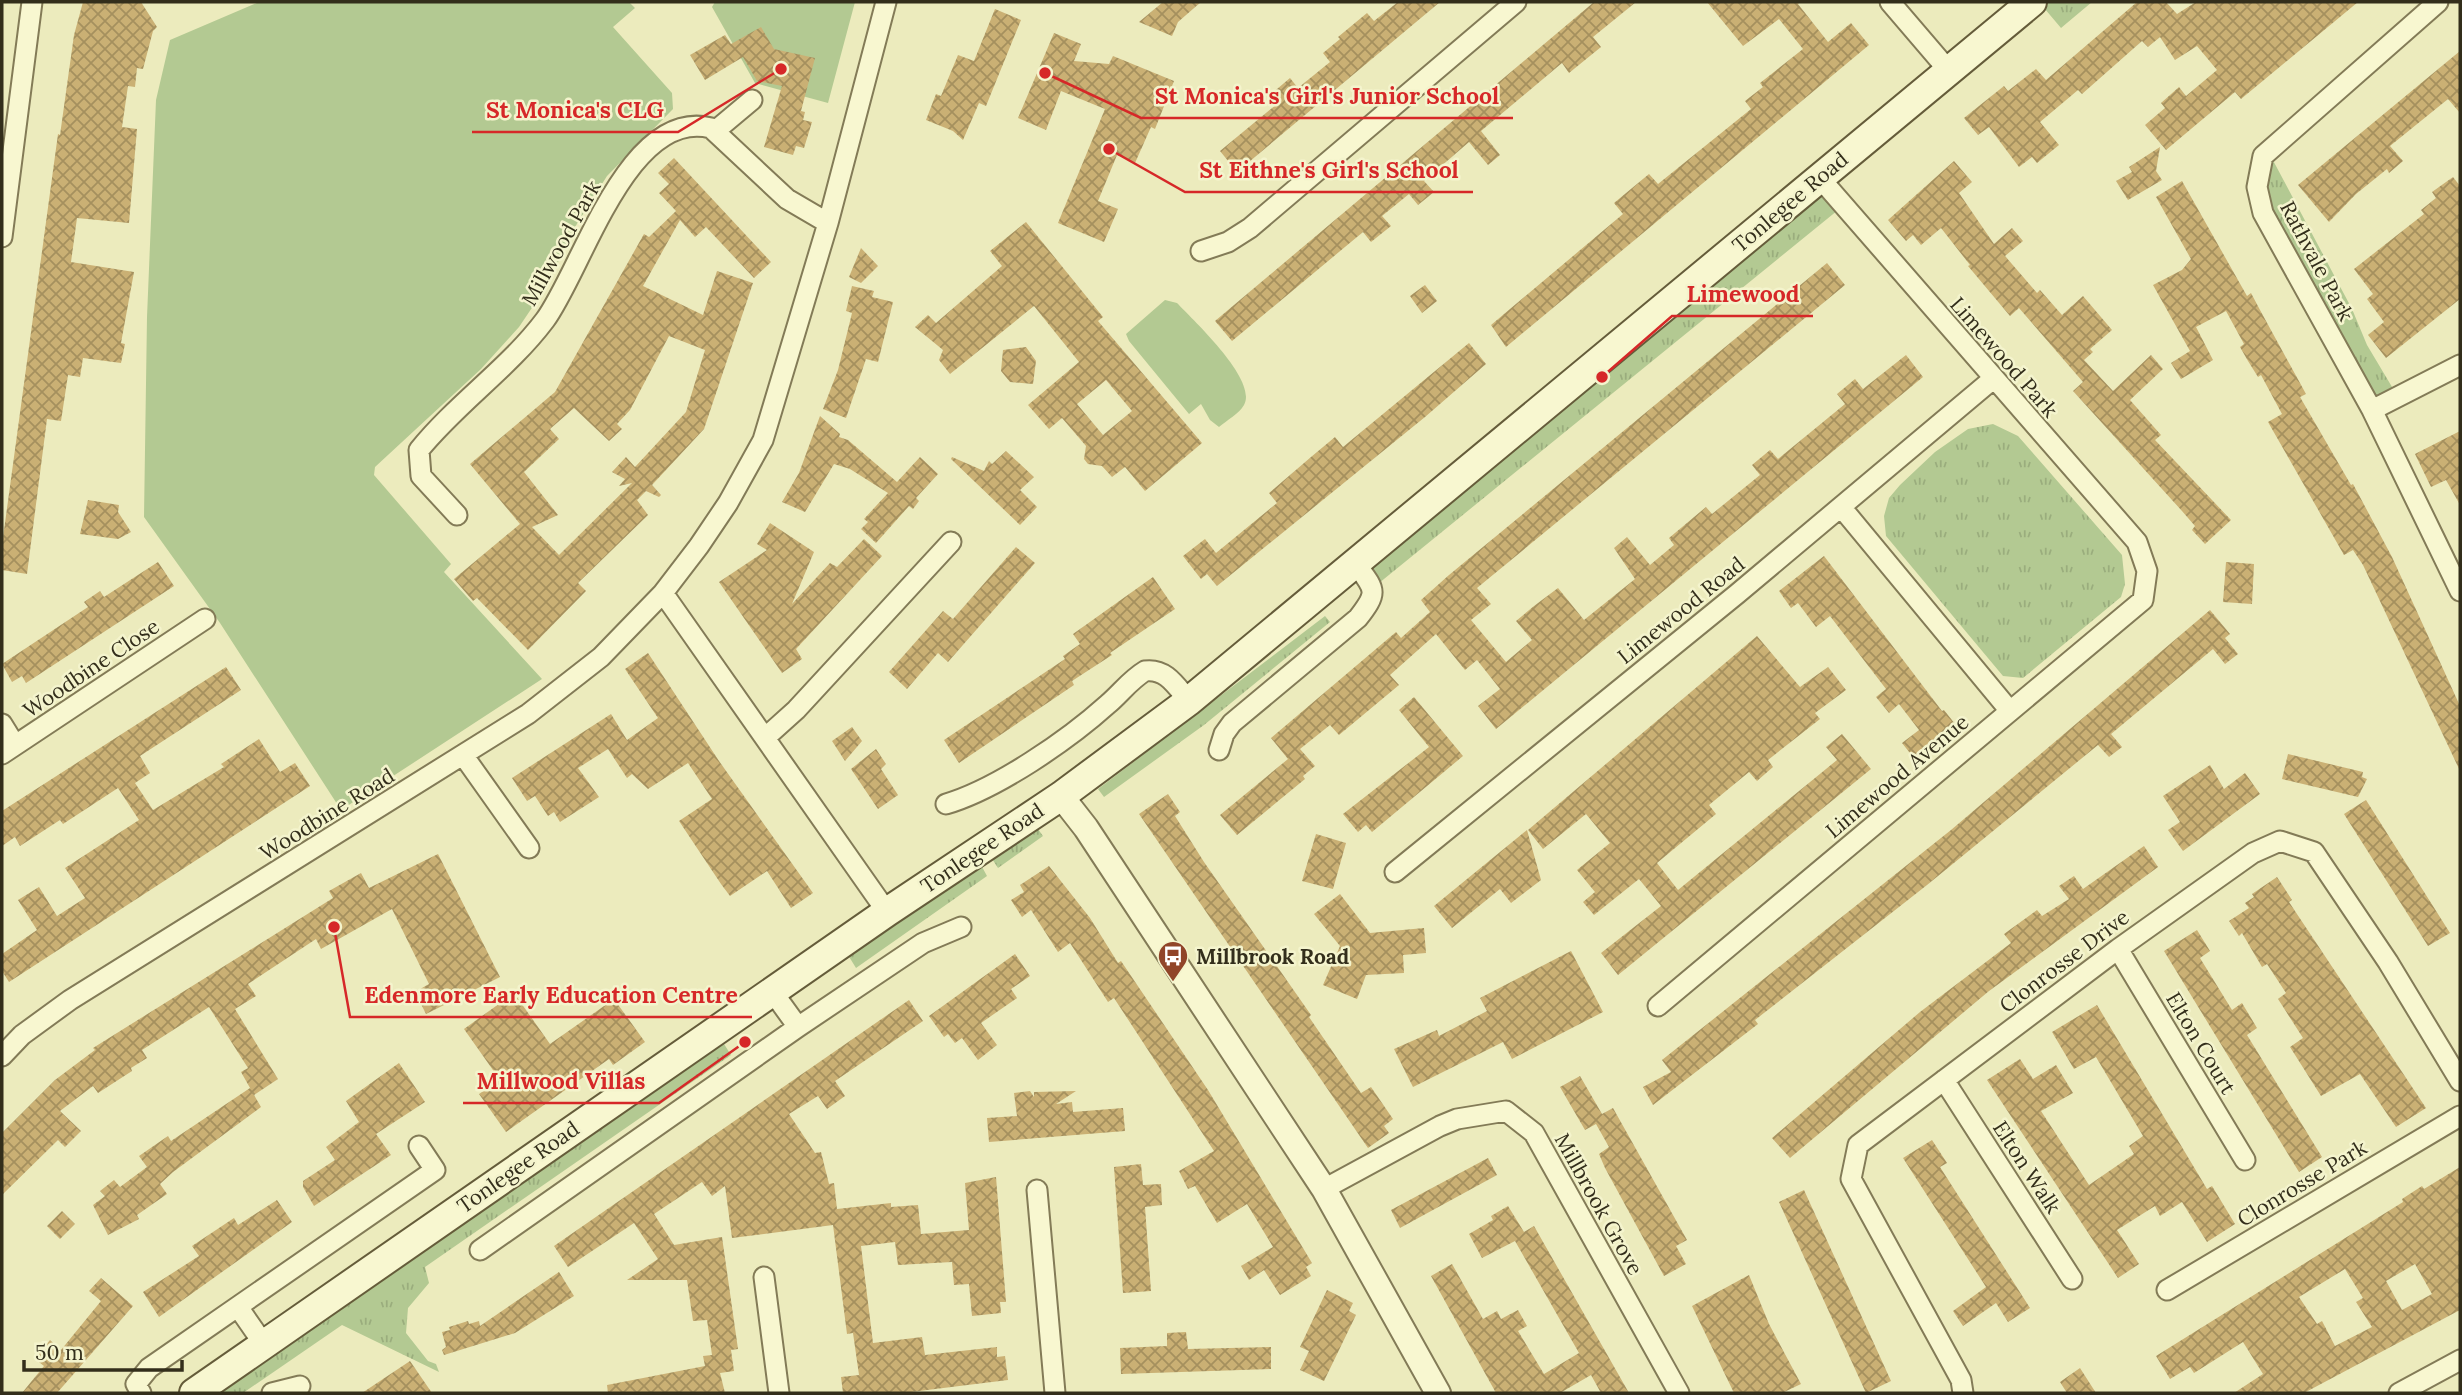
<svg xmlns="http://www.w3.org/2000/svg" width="2462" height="1395" font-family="Lora,serif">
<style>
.grass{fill:url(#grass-tufts)}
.park{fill:#b3c992}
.building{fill:url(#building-cross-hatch);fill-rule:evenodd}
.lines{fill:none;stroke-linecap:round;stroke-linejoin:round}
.minor-casing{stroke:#837b57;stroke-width:23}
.tertiary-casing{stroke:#837b57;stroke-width:28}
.secondary-casing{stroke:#655c3a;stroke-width:32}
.minor{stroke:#f8f7d0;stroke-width:19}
.tertiary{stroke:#f8f7d0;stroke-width:24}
.secondary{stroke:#f8f7d0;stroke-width:28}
.labels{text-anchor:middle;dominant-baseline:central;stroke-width:5;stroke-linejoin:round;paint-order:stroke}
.street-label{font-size:21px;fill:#332e1b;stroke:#f4f4cd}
.poi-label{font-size:21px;font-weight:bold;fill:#332e1b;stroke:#f4f4cd;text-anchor:start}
.leader{fill:none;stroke:#d62828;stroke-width:2.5}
.callout-dot{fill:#d62828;stroke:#f4f4cd;stroke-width:2.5}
.callout-label{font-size:23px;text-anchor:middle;font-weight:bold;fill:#d62828;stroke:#f4f4cd;stroke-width:5;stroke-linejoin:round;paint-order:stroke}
</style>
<defs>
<pattern id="grass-tufts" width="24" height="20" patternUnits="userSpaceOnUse" patternTransform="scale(1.75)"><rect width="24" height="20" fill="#b3c992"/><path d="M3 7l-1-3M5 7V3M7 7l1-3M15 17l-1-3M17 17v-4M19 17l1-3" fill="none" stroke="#9aad7d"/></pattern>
<pattern id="building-cross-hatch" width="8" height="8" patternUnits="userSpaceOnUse" patternTransform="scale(1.75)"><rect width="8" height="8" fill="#cab074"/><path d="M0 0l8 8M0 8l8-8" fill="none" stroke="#a5905e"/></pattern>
</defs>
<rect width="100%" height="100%" fill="#ecebbd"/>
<!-- grass -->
<path class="grass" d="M2039 2H2092L2061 28Z
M2268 151 2352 309 2367 345 2398 397 2372 410 2264 213Z
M1820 178 1843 206 1368 592 1359 561Z
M1993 424 2018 436 2122 555 2125 584 2121 597 2023 678 2003 676 1886 536 1884 516 1889 498 1900 485 1935 452 1968 429Z
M1325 616 1330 622 1204 725 1104 797 1098 789Z
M1030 818 1043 836 998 868 985 848Z
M981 865 987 876 856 968 848 955Z
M724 1044 731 1055 425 1267 429 1283 408 1308 406 1333 428 1361 436 1364 439 1372 342 1325 243 1393H221Z"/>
<!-- park -->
<path class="park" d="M259 2H629L635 8 613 27 672 93 673 109 607 176 570 235 550 281 519 327 481 369 375 467 374 475 451 564 444 572 542 679 341 810 220 623 144 517 147 317 156 100 170 40Z
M715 2H855L828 103 755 83 712 7Z
M1165 300 1177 303C1194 321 1258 380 1244 405 1239 414 1227 420 1219 427L1210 420 1201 404 1189 414 1129 341 1126 334Z"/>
<!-- building -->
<path class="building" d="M83 2H141L157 27 153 31 143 69 137 68 135 87 128 86 122 127 137 129 129 223 77 218 71 262 134 272 121 343 125 344 121 363 83 358 80 377 68 375 61 421 47 419 27 574 2 570V545L58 134 60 135 74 35Z
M1163 2H1201L1178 22 1172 36 1139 22Z
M1398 2H1440L1237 172 1220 151 1277 104 1270 95 1290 78 1298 88 1330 62 1323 53 1340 39 1338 37 1367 13 1374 21Z
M1594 2H1636L1593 37 1601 47 1569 73 1562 63 1481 131 1500 155 1488 165 1469 142 1424 181 1434 192 1418 205 1409 194 1382 216 1391 226 1371 242 1363 232 1232 341 1215 321Z
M1707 2H1800L1798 4 1828 42 1851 23 1869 45 1506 347 1491 325 1623 214 1614 203 1649 174 1658 184 1751 109 1745 101 1763 87 1760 83 1803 49 1779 19 1743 46Z
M2137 2H2166L2177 14 2196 2H2358L2241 99 2235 92 2166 150 2145 125 2165 108 2161 103 2179 87 2186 96 2217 70 2197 46 2175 60 2160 37 2148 47 2142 41 2082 94 2078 90 2040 122 2059 145 2037 163 2032 157 2019 167 1989 127 1978 135 1964 118 2004 86 2008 91 2036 69 2046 80Z
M995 9 1021 20 986 106 979 103 963 140 953 131 926 120 936 94 941 96 958 55 974 61Z
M761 27 774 49 815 58 801 111 805 112 803 120 812 122 804 148 796 146 793 155 764 147 782 86 757 81 743 57 705 80 690 55 725 35 731 44Z
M1054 33 1081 44 1074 61 1109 64 1113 56 1174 81 1155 129 1151 127 1135 163 1117 155 1098 201 1118 209 1104 242 1058 223 1105 109 1061 91 1046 130 1018 118Z
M2460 51V113L2448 99 2390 146 2403 161 2389 173 2387 169 2356 194 2329 222 2298 185Z
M2160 147 2156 171 2162 180 2128 200 2116 181 2132 172 2129 167Z
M674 158 771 262 754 278 706 227 695 237 680 220 643 286 703 315 717 271 753 283 704 429 652 485 661 495 659 497 646 491 637 500 648 515 578 583 586 591 528 650 477 598 473 601 454 579 520 524 470 464 555 392 644 234 649 237 676 211 659 193 669 184 658 173ZM669 336 705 350 686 412 635 467 626 457 612 472 625 479 619 486 632 483 559 555 532 527 558 515 524 472 559 439 550 429 574 408 609 441 622 429 617 424 630 410Z
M1954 161 1972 182 1959 193 1994 244 2012 228 2023 241 2005 256 2037 293 2040 290 2062 315 2083 296 2112 330 2090 349 2093 352 2084 360 2113 391 2151 355 2163 369 2130 400 2161 435 2155 440 2231 520 2205 544 2192 530 2195 526 2182 511 2073 391 2083 382 2019 308 2010 316 1968 266 1970 265 1941 228 1921 245 1913 235 1906 241 1888 220Z
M2453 177 2460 186V299L2386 358 2368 335 2384 322 2367 299 2373 294 2354 269 2424 214 2421 210 2436 198 2432 192Z
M2182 181 2247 296 2251 293 2260 310 2306 394 2300 397 2351 485 2353 484 2392 557 2460 706V771L2363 565 2353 550 2344 555 2268 422 2282 414 2261 375 2258 377 2248 361 2240 347 2244 344 2226 311 2196 327 2213 360 2181 379 2171 363 2190 351 2153 285 2182 270 2191 259 2156 197Z
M1026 222 1103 317 1098 321 1202 443 1145 491 1125 467 1112 477 1102 466 1088 464 1084 459 1086 446 1062 418 1049 429 1028 405 1079 362 1034 306 950 374 939 360 943 350 915 327 928 315 936 323 1002 266 990 251ZM1106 380 1132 411 1103 435 1077 404Z
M861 248 878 266 861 283 849 277Z
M1827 263 1845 285 1477 588 1491 604 1471 620 1506 662 1532 640 1516 621 1534 606 1558 588 1584 620 1635 579 1614 548 1627 537 1650 565 1674 545 1669 538 1706 507 1712 514 1760 475 1752 465 1770 450 1778 459 1845 404 1837 394 1855 379 1863 389 1906 355 1923 377 1496 729 1478 706 1500 689 1477 660 1465 670 1436 634 1390 675 1399 685 1339 735 1330 725 1300 749 1315 766 1303 776 1305 779 1237 835 1220 815 1288 759 1271 738 1396 632 1401 638 1430 612 1421 600 1449 575Z
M1425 285 1437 301 1422 313 1410 296Z
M852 286 874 291 872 297 893 302 878 362 866 359 846 418 823 409 838 370 852 313 846 311Z
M1469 343 1486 364 1425 417 1217 586 1207 574 1201 579 1183 556 1205 539 1216 553 1277 503 1269 493 1311 457 1335 437 1343 447Z
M1026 347 1036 361 1033 384 1010 382 1001 371 1003 350Z
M820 416 840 434 839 437 848 440 897 482 920 457 938 474 916 498 919 501 913 509 909 506 876 543 861 529 868 522 864 519 888 493 850 469 834 464 805 512 782 502 799 473Z
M2460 431V505L2446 480 2431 487 2415 454Z
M1006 451 1034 477 1020 490 1037 507 1020 525 951 459 952 457 984 471 989 461 992 464Z
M88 500 119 505 118 512 131 532 118 539 80 534Z
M770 523 814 552 792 604 830 563 837 567 864 539 882 556 796 649 802 659 782 673 719 582 767 550 757 544Z
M1016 547 1035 563 948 662 938 653 907 689 889 672 943 611 953 619Z
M1824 556 1942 711 1944 710 1959 729 1917 762 1902 743 1919 730 1899 704 1889 713 1876 697 1886 689 1830 616 1816 627 1798 603 1791 608 1779 591Z
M158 562 174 586 26 683 22 676 12 682 2 664 88 607 84 602 100 591 104 597Z
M2226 562 2254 564 2252 604 2223 602Z
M1153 577 1175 609 1110 653 1112 655 1072 681 1074 685 959 763 944 740 1065 659 1063 656 1080 644 1073 634Z
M2210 610 2230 634 2225 638 2238 654 2225 664 2213 649 2111 734 2122 747 2109 757 2098 745 1927 885 1755 1020 1758 1024 1653 1105 1643 1087 1671 1072 1662 1060 1951 830Z
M1757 636 1800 687 1828 667 1846 690 1815 713 1820 719 1768 760 1773 767 1757 781 1749 772 1709 805 1716 814 1657 863 1678 890 1837 760 1826 747 1842 734 1871 769 1618 975 1601 953 1661 906 1639 879 1594 915 1583 902 1595 892 1577 870 1610 843 1586 814 1543 849 1528 830Z
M648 653 719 761 813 893 791 908 767 871 730 896 721 884 679 821 712 799 688 763 648 789 632 774 627 778 608 749 578 768 599 797 560 822 554 812 548 816 535 796 527 801 512 778 611 714 627 740 658 718 625 669Z
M226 667 241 690 140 756 150 773 135 783 153 810 224 767 221 764 259 739 280 772 295 763 310 786 9 982 2 971V954L37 930 18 900 39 887 57 916 85 898 65 868 139 820 118 788 63 824 60 820 20 846 15 837 2 846V811Z
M1414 697 1463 756 1372 832 1366 825 1358 832 1343 814 1429 747 1399 710Z
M852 727 862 741 845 761 832 741Z
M876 749 886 764 881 769 898 795 878 809 851 769Z
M2288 754 2363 772 2362 777 2367 779 2358 797 2282 779Z
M2210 765 2224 789 2245 773 2260 794 2183 851 2168 830 2180 822 2163 796Z
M1168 794 1180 812 1175 816 1204 862 1311 1015 1309 1017 1361 1093 1371 1087 1393 1119 1384 1126 1389 1133 1368 1148 1139 814Z
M2366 800 2450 933 2428 946 2344 814Z
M1527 830 1541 880 1511 903 1500 889 1452 928 1434 906Z
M1316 834 1346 843 1333 889 1302 881Z
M2144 846 2158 867 1989 991 1790 1158 1772 1138 1920 1012 2011 943 2004 934 2037 910 2042 916 2069 899 2059 886 2074 876 2083 889Z
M438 854 500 977 426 1014 415 992 429 984 392 909 321 949 316 939 248 984 256 996 235 1009 278 1079 254 1095 241 1072 248 1068 209 1007 142 1050 147 1058 131 1068 132 1071 98 1093 93 1086 60 1111 81 1131 65 1147 58 1140 2 1195V1133L55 1080 95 1050 93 1048 333 898 329 891 361 873 369 888Z
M1049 866 1090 918 1118 963 1121 961 1208 1090 1312 1263 1306 1267 1311 1276 1280 1295 1264 1270 1249 1280 1241 1266 1273 1247 1247 1204 1217 1223 1195 1186 1188 1189 1179 1171 1214 1151 1114 998 1108 1002 1070 943 1058 952 1031 910 1022 917 1011 900 1024 892 1020 885Z
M2277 877 2292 900 2289 902 2426 1108 2396 1127 2360 1074 2321 1096 2290 1047 2303 1038 2278 999 2286 993 2267 964 2262 967 2242 933 2239 936 2229 921 2249 908 2245 903 2254 897 2252 894Z
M1340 894 1370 933 1424 928 1426 953 1403 955 1404 973 1366 975 1357 999 1323 985 1340 946 1314 914Z
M2197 930 2210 951 2200 958 2232 1010 2242 1003 2257 1028 2247 1035 2322 1157 2299 1172 2164 951Z
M1571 951 1603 1012 1512 1059 1503 1042 1413 1087 1394 1049 1437 1030 1439 1036 1487 1011 1480 998Z
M1015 954 1030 976 1011 989 1017 998 981 1023 997 1045 978 1060 962 1038 955 1043 948 1034 944 1037 929 1016Z
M514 993 550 1044 614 999 645 1042 613 1065 609 1059 506 1132 479 1094 500 1080 464 1029Z
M909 1000 923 1021 835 1081 845 1096 827 1109 818 1096 789 1114 815 1153 821 1152 829 1184 834 1183 837 1209 891 1203V1207L918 1205 921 1234 969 1230 965 1183 996 1177 1006 1302H1000L1001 1313 972 1316 969 1284 954 1285 952 1262 898 1265 895 1242 861 1246 873 1343 922 1337 925 1355 997 1347V1357L1005 1356 1008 1380 903 1393H843L841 1377 859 1375 853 1333 847 1334 833 1225 732 1238 725 1186 712 1196 702 1182 654 1214 674 1245 722 1237 738 1349 731 1350 734 1371 720 1373 725 1393H608L607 1385 705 1366 703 1356 712 1355 707 1320 693 1321 687 1280H627L658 1259 634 1223 568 1267 554 1246Z
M2097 1005 2207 1189 2212 1186 2235 1224 2207 1242 2182 1202 2160 1216 2155 1206 2117 1230 2139 1264 2118 1278 1987 1080 2020 1059 2033 1079 2056 1065 2073 1093 2041 1111 2089 1185 2134 1154 2129 1146 2143 1136 2096 1057 2074 1069 2052 1032Z
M399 1063 425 1102 376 1134 391 1155 314 1206 303 1187V1181L335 1160 326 1147 359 1122 346 1101Z
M1580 1076 1602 1114 1613 1108 1687 1240 1676 1246 1686 1264 1664 1276 1605 1168 1599 1154 1609 1147 1596 1124 1585 1130 1560 1087Z
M250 1088 261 1107 173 1172 160 1184 167 1194 137 1215 139 1219 108 1235 93 1205 105 1196 100 1191 114 1180 120 1187 147 1167 139 1156 168 1136 171 1141Z
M1030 1091 1034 1097V1092L1076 1091 1056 1104 1072 1102 1073 1112 1123 1108 1125 1131 989 1142 987 1118 1017 1116 1014 1093Z
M1932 1140 1947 1163 1940 1167 2030 1308 2008 1322 1996 1303 1963 1326 1953 1311 1986 1287 1903 1158Z
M1488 1158 1497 1175 1400 1228 1391 1210Z
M1141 1164 1143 1185 1161 1184 1162 1205 1145 1207 1151 1291 1123 1293 1114 1167Z
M2460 1167V1310L2304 1393H2234L2263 1374 2243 1342 2194 1373 2190 1367 2170 1379 2156 1356 2403 1202 2402 1199 2422 1186 2424 1189ZM2415 1264 2432 1294 2402 1310 2386 1281ZM2345 1269 2363 1298 2356 1302 2372 1327 2335 1346 2322 1321 2317 1324 2299 1297Z
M1804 1190 1891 1381 1866 1393 1779 1202Z
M277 1200 292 1222 159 1317 143 1292 199 1256 192 1246 234 1218 238 1225Z
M1508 1206 1524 1232 1534 1226 1629 1393H1601L1591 1375 1560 1393H1496L1431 1276 1452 1264 1483 1319 1497 1311 1501 1319 1518 1310 1527 1326 1518 1331 1544 1374 1579 1353 1515 1241 1482 1258 1469 1234 1493 1220 1491 1216Z
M62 1211 75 1224 60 1239 47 1226Z
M559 1272 574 1296 515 1333 444 1355 442 1350 446 1347 442 1332 450 1330 449 1327 468 1321 469 1324 479 1321 480 1326Z
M1749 1275 1769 1324 1801 1384 1782 1393H1734L1692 1306Z
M101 1278 133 1306 57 1393H22L44 1366 35 1359 50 1340 61 1350 101 1301 89 1291Z
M1327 1290 1353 1303 1349 1311 1356 1315 1324 1381 1300 1370 1309 1351 1300 1347Z
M1186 1332 1188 1349 1271 1347V1369L1121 1374 1120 1348 1167 1346V1333Z
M410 1361 432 1393H362Z
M2080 1368 2096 1393H2067L2060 1382Z"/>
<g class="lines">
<!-- minor casing -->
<g class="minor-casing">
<path id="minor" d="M1890 2 1949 71
M2438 2 2263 156 2257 187 2263 213 2372 410 2460 591
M715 131 752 100
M828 223 886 2
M2 237 32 2
M1201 251 1228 242 1250 228 1516 2
M2372 410 2460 365
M1841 507 2010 711
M663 593 887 912
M2 724 15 745
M766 737 796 710 951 542
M1219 750 1224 734 1232 723 1358 618C1379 591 1375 590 1356 564
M2 754 205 619
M463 755 529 848
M946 804C997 789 1068 740 1108 704 1121 693 1130 680 1145 671 1166 668 1176 686 1189 701
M1395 872 1737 594 1993 379
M2118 949 2245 1160
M772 991 798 1027
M1658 1006 2143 600 2147 571 2137 542 1819 177
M2 1056 22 1035 70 1000 528 714 601 657 663 593 699 546 728 503 763 440 828 223 787 199 711 128C628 107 582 270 545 320 509 368 457 403 419 450L421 476 457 515
M1944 1080 2072 1279
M1324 1189 1440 1126 1457 1119 1506 1111 1534 1133 1679 1393
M1037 1190 1055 1393
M480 1250 798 1027 923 943 961 927
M764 1277 779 1393
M2167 1290 2460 1116
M238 1307 263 1343
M141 1393 136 1384 149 1368 435 1170 419 1146
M272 1393 300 1386
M1963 1393 1961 1380 1851 1179 1858 1145 2118 949 2253 853 2280 841 2314 852 2388 962 2460 1081
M2399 1393 2460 1360"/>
</g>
<!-- tertiary casing -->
<g class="tertiary-casing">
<path id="tertiary" d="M1061 796 1086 828 1324 1189 1438 1393"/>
</g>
<!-- secondary casing -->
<g class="secondary-casing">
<path id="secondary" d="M194 1393 887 912 1061 796 1189 701 2032 2"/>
</g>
<!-- minor -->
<use href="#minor" class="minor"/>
<!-- tertiary -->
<use href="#tertiary" class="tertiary"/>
<!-- secondary -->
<use href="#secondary" class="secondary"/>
</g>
<!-- icons -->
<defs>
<g id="bus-pin" transform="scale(1.575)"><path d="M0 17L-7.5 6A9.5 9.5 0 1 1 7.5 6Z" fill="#914529" stroke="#f4f4cd"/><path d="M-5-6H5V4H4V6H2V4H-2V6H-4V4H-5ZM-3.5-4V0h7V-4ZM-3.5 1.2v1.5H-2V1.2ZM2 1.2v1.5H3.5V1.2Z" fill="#fff"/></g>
</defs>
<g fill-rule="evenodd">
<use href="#bus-pin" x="1173" y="956"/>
</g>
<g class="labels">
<!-- street labels -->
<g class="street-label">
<text transform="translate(1790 202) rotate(-40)">Tonlegee Road</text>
<text transform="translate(561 243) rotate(-61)">Millwood Park</text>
<text transform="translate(2317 261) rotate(62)">Rathvale Park</text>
<text transform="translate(2004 357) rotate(49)">Limewood Park</text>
<text transform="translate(1681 610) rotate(-39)">Limewood Road</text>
<text transform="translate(91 668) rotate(-34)">Woodbine Close</text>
<text transform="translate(1897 776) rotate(-40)">Limewood Avenue</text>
<text transform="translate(327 814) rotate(-32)">Woodbine Road</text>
<text transform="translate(982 848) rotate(-34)">Tonlegee Road</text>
<text transform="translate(2064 961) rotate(-37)">Clonrosse Drive</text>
<text transform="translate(2201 1043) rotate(59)">Elton Court</text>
<text transform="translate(518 1167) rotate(-35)">Tonlegee Road</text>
<text transform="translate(2027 1167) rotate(57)">Elton Walk</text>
<text transform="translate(2302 1183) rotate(-31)">Clonrosse Park</text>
<text transform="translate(1599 1204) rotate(61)">Millbrook Grove</text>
</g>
<!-- poi labels -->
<g class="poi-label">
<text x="1196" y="956">Millbrook Road</text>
</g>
</g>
<!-- callouts -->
<path class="leader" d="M1045 73L1141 118H1513M781 69L678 132H472M1109 149L1185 192H1473M1602 377L1672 316H1813M334 927L350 1017H752M745 1042L659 1103H463"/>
<g class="callout-dot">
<circle cx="1045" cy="73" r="7"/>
<circle cx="781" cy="69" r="7"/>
<circle cx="1109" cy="149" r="7"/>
<circle cx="1602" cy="377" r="7"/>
<circle cx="334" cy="927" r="7"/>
<circle cx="745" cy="1042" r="7"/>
</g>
<g class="callout-label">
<text x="1327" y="104">St Monica's Girl's Junior School</text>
<text x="575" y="118">St Monica's CLG</text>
<text x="1329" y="178">St Eithne's Girl's School</text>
<text x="1743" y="302">Limewood</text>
<text x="551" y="1003">Edenmore Early Education Centre</text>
<text x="561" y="1089">Millwood Villas</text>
</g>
<!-- border -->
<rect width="2462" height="1395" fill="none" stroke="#332e1b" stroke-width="7"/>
<!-- scale -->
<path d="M24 1360v10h158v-10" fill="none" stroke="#332e1b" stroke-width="3.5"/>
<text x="35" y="1360" font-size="21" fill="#332e1b" stroke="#f4f4cd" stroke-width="5" paint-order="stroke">50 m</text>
</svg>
